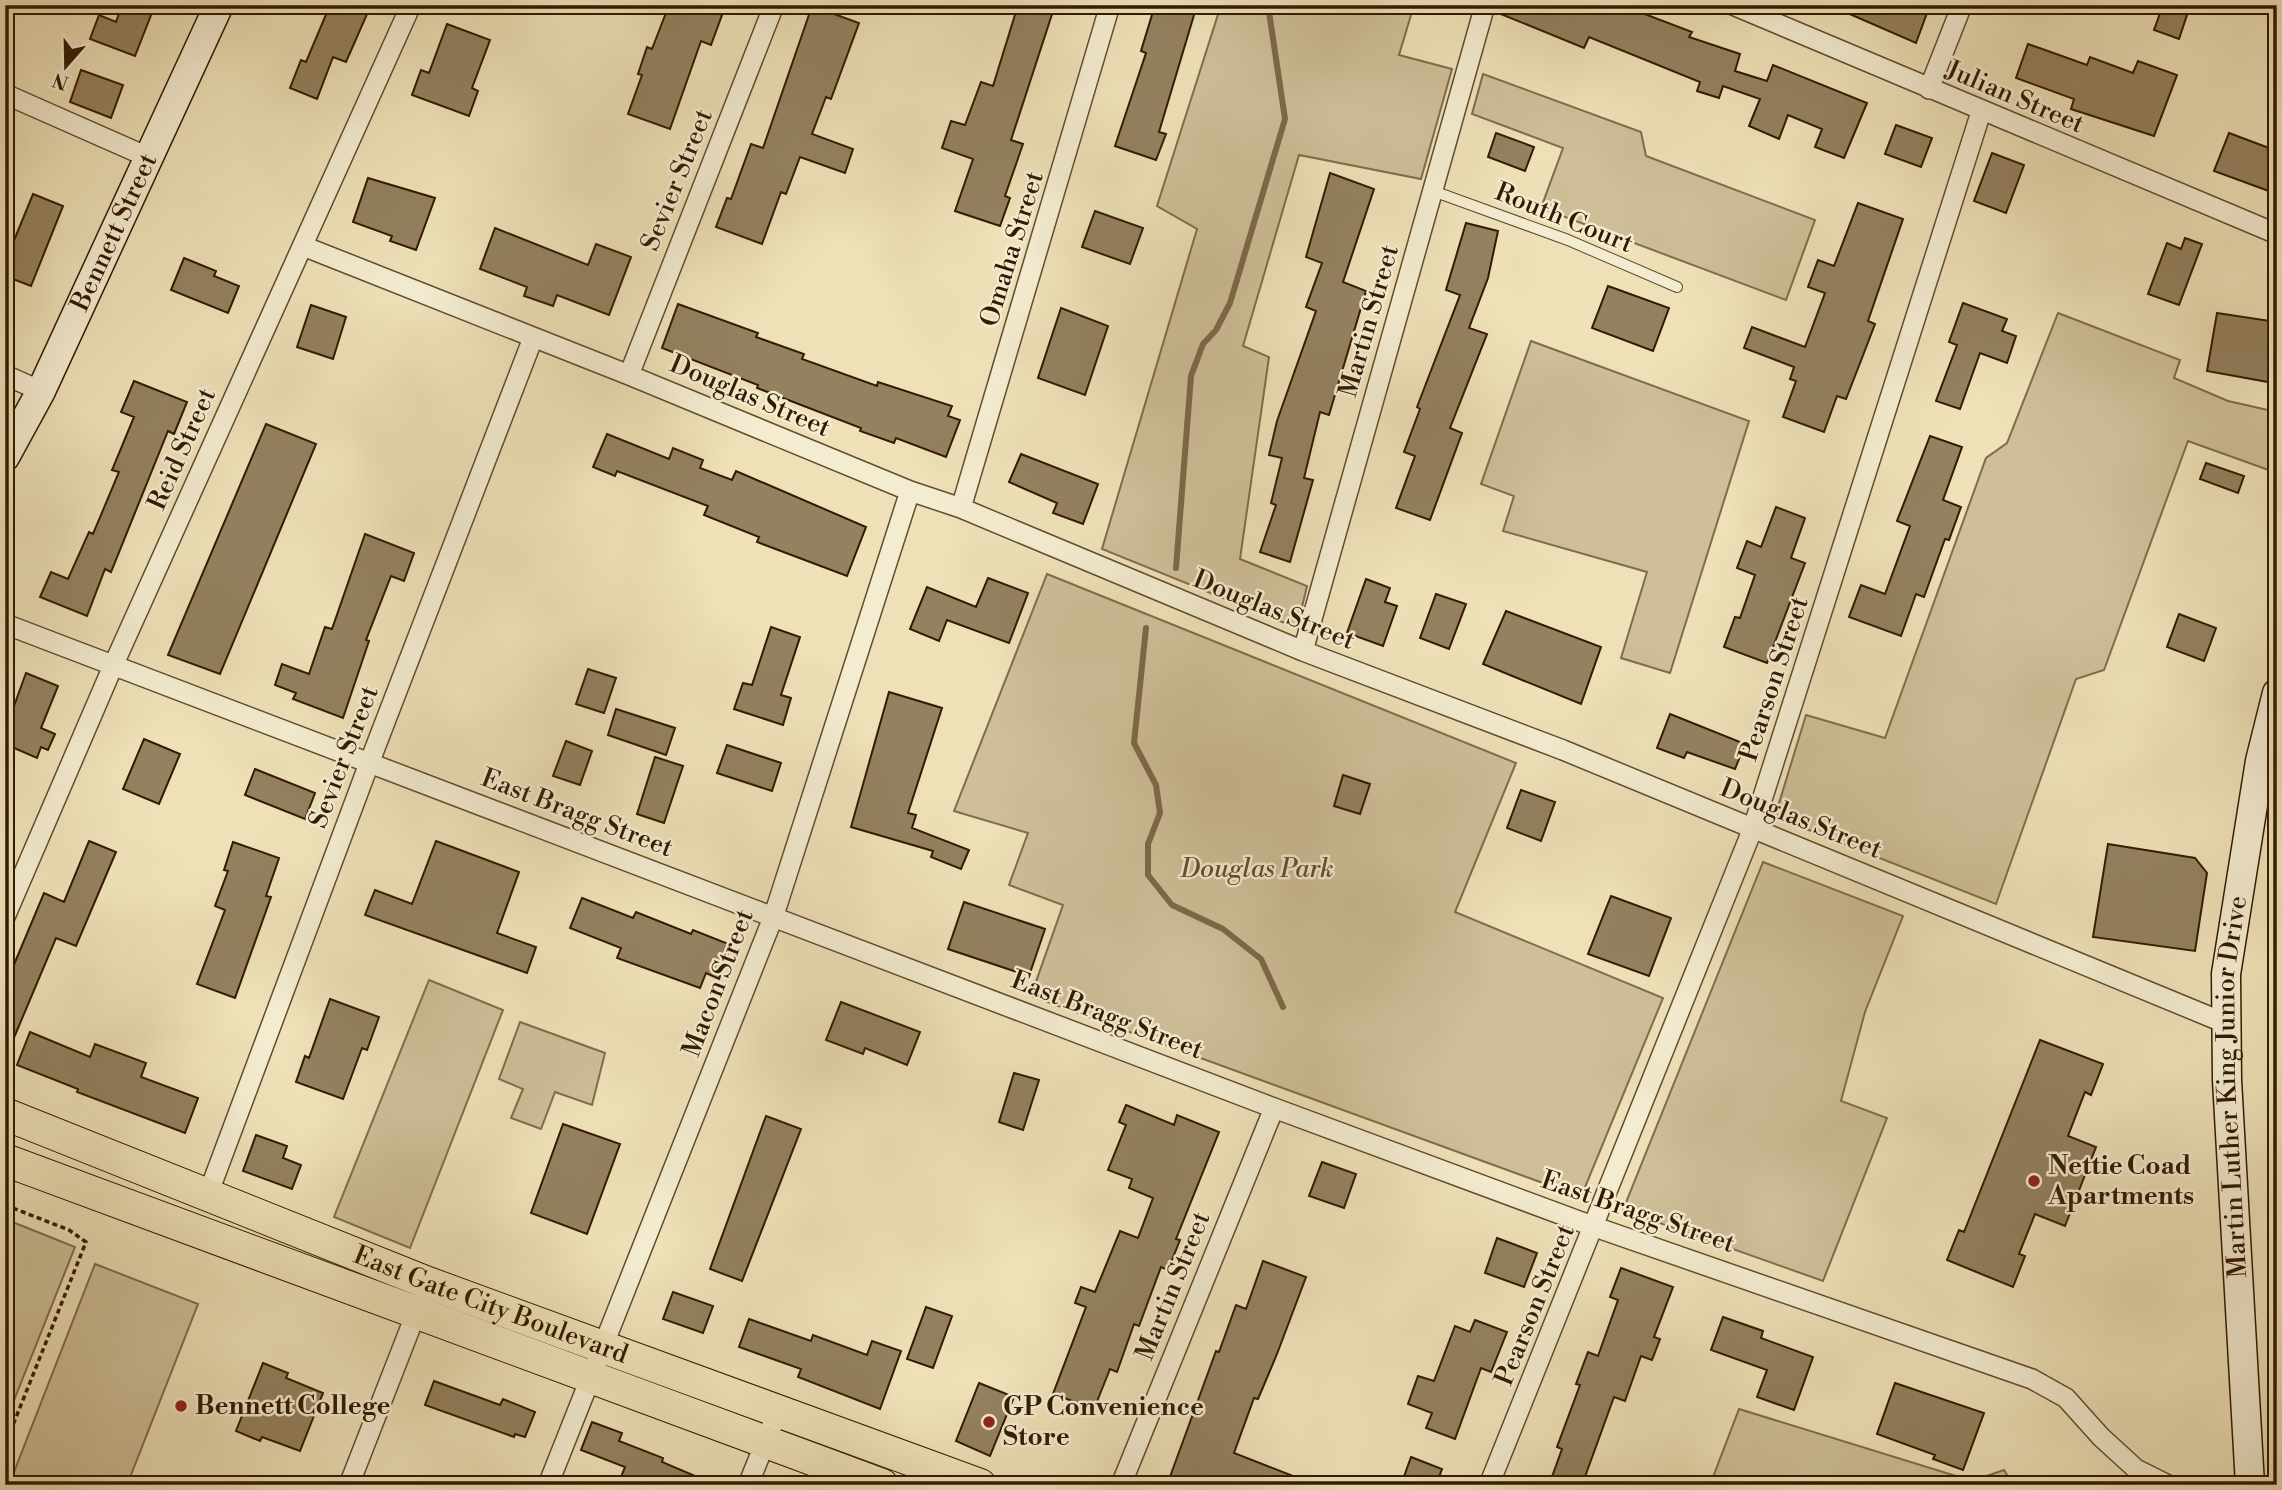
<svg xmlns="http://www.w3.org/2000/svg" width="2282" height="1490" font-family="'Libre Bodoni',serif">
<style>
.green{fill:#cebf99;stroke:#806c4c;stroke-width:2}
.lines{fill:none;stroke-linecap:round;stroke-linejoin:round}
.stream{stroke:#7c6949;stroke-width:6}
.building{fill:#948160;stroke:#321a00;stroke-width:2}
.lane-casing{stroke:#614c2e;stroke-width:12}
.street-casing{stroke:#614c2e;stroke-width:22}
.secondary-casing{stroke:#321a00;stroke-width:31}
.primary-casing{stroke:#321a00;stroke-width:34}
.path{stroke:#321a00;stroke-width:3.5;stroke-dasharray:5 3.5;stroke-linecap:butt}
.lane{stroke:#f4ecd1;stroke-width:10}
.street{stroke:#f4ecd1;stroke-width:19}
.secondary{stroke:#f4ecd1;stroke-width:28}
.primary{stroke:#eee1b8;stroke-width:32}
.poi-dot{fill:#8f2418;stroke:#f4ecd1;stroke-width:2.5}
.labels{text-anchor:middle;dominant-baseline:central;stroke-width:5;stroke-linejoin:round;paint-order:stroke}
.street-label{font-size:26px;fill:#321a00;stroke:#f4ecd1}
.park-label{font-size:26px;font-style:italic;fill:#614c2e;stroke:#f4ecd1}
.poi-label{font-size:26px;font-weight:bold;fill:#321a00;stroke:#f4ecd1;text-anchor:start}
</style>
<rect width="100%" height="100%" fill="#eee1b8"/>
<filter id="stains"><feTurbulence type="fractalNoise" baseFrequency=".00286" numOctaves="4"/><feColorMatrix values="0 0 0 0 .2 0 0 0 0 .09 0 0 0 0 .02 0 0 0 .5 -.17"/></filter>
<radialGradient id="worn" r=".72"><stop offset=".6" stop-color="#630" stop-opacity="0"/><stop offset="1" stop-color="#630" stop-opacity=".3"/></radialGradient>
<!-- green -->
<path class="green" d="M1221 5H1414L1399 55 1452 69 1421 179 1299 155 1243 346 1269 357 1240 559 1307 586 1297 628 1102 549 1197 229 1157 206Z
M1483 74 1641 132 1646 156 1815 220 1786 300 1541 208 1563 148 1472 114Z
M2058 313 2180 360 2174 378 2228 401 2277 412V473L2188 441 2104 670 2076 679 1996 904 1778 818 1776 813 1806 715 1885 738 1986 458 2007 443Z
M1531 341 1749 421 1670 673 1621 658 1647 572 1503 531 1514 496 1481 484Z
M1047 574 1516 763 1455 912 1663 998 1581 1197 1031 996 1063 905 1009 885 1028 833 954 811Z
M1763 862 1903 916 1865 1012 1841 1101 1887 1118 1823 1281 1623 1210Z
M429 980 503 1010 410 1248 334 1217Z
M520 1022 605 1053 592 1105 555 1092 541 1129 511 1118 523 1089 499 1079Z
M5 1219 75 1247 5 1423Z
M95 1264 198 1304 127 1485H9Z
M1739 1409 1972 1481 2004 1470 2013 1485H1710Z"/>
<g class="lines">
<!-- stream -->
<path class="stream" d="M1176 568 1191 376 1203 344 1216 330 1230 303 1285 119 1268 5
M1146 628 1134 743 1156 785 1160 813 1148 844V875L1172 905 1223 929 1261 959 1283 1007"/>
</g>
<!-- building -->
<path class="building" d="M122 5H155L135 56 90 39 99 15 116 22Z
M330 5H371L346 62 333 57 317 99 290 88 301 60 306 62Z
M669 5H695L722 15 711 45 701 41 670 129 628 114 642 75 638 74 647 47 652 49Z
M1018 5H1055L1011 140 1023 144 1005 196 1010 198 1000 226 955 211 973 159 942 148 951 121 965 125 981 82 993 86Z
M1155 5H1197L1159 132 1166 134 1156 160 1115 146 1146 53 1141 51Z
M1497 5H1621L1692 32 1689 37 1740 54 1735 71 1767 81 1773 65 1867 103 1844 158 1815 147 1822 129 1788 115 1779 139 1749 126 1760 99 1723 86 1719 98 1697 91 1700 82 1589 37 1584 48 1496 12Z
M1829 5H1930L1916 43Z
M2163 5 2189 9 2179 39 2154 30Z
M812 6 859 23 831 99 826 97 812 134 853 149 845 173 800 157 786 194 781 192 762 244 716 227 727 198 731 199 751 144 763 148Z
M447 24 490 40 472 88 478 91 469 116 412 95 421 70 429 73Z
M2028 44 2087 65 2090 57 2133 73 2138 61 2177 75 2154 136 2071 109 2074 99 2016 78Z
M81 70 123 85 111 118 70 102Z
M1896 125 1932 138 1921 167 1885 154Z
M1496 133 1534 147 1525 171 1488 157Z
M2229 133 2277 151V194L2214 171Z
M1992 153 2024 165 2006 213 1974 201Z
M1330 173 1374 189 1343 282 1366 291 1329 415 1320 412 1304 478 1313 480 1290 562 1260 552 1276 505 1271 503 1282 458 1269 455 1277 421 1316 311 1306 307 1322 263 1306 257Z
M368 178 435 198 416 250 390 241 392 236 353 222Z
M33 194 63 206 31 286 5 276V240L13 243Z
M1858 203 1903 219 1868 321 1875 324 1862 358 1846 399 1837 396 1824 432 1783 417 1796 381 1790 379 1794 367 1744 348 1752 327 1805 347 1825 293 1808 287 1818 260 1834 266Z
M1095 211 1143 228 1130 264 1082 247Z
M1466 223 1498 231 1488 278 1469 328 1487 334 1450 428 1462 433 1430 520 1396 508 1415 456 1404 452 1420 409 1417 407 1460 295 1446 290Z
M495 228 588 265 596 244 631 257 609 315 557 295 553 306 524 296 527 287 480 269Z
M2185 238 2202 244 2179 305 2148 294 2167 243 2181 249Z
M184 258 216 271 214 276 239 286 228 313 171 290Z
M1608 286 1669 308 1653 351 1592 328Z
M1963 303 2007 319 2002 331 2016 336 2007 363 1980 353 1960 409 1936 401 1957 345 1949 342Z
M678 304 758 333 756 337 804 354 802 359 877 386 878 382 952 406 948 416 960 420 946 457 896 438 894 443 860 431 861 428 757 388 758 385 662 348Z
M311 305 346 317 333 359 297 347Z
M1061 308 1108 326 1085 395 1038 378Z
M2217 313 2277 322 2268 382 2207 371Z
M134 381 187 402 174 434 168 431 111 572 105 569 87 616 40 597 51 572 68 579 89 532 93 534 119 472 112 470 134 417 121 412Z
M266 424 316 444 220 674 168 655Z
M607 434 669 459 673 448 703 460 700 468 732 480 736 471 866 527 847 576 757 542 759 537 704 515 708 506 617 471 615 476 593 467Z
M1930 436 1962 447 1943 500 1961 507 1949 540 1945 539 1924 597 1916 594 1901 636 1849 617 1861 585 1885 594 1910 526 1897 521Z
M1021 454 1098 484 1083 524 1053 513 1057 503 1009 482Z
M2206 463 2244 476 2238 493 2200 479Z
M1776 507 1805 518 1791 558 1805 563 1767 663 1724 647 1735 617 1740 618 1755 575 1737 568 1747 541 1761 547Z
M365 534 414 553 404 581 391 576 366 640 369 641 343 718 293 699 296 693 275 685 282 664 309 674 325 627 332 629Z
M988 578 1028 593 1009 643 947 620 939 641 910 629 927 587 976 607Z
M1366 579 1390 588 1385 602 1397 606 1383 646 1347 633Z
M1436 594 1466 604 1449 649 1420 638Z
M1506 611 1601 647 1581 704 1483 664Z
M2179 614 2216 628 2204 661 2167 647Z
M771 627 800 637 781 695 791 698 783 725 734 709 743 683 752 685Z
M588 669 616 678 604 713 576 704Z
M26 673 58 686 41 728 55 734 48 750 41 747 37 758 5 744V731Z
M889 692 942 708 908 813 916 815 912 828 969 850 961 869 931 857 933 851 851 827Z
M616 709 675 728 666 755 608 735Z
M1670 714 1745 744 1735 769 1687 752 1684 758 1657 748Z
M144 739 180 754 159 804 123 789Z
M566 741 592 751 580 785 553 776Z
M727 745 781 763 772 791 717 773Z
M655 757 683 766 664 823 637 814Z
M255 769 315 793 305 819 245 795Z
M1343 775 1370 784 1360 814 1334 806Z
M1521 790 1555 802 1541 841 1507 828Z
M89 841 116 852 76 946 56 938 5 1059V986L44 893 64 902Z
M436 841 519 872 497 933 536 947 527 973 365 915 375 890 412 904Z
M233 842 279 858 266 896 271 897 235 998 197 984 225 910 215 906 228 871 224 870Z
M2108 844 2195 858 2207 873 2195 951 2093 937Z
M1611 896 1671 918 1649 976 1588 954Z
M582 898 633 918 636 912 691 934 693 930 731 945 719 979 706 973 700 988 617 958 621 948 570 928Z
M964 902 1045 929 1029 976 948 949Z
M330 999 379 1017 367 1050 362 1048 343 1099 296 1082 305 1056 309 1058Z
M841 1002 920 1032 907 1065 865 1048 863 1054 826 1040Z
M30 1032 90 1057 95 1044 146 1063 141 1077 198 1098 185 1133 77 1092 78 1089 17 1065Z
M2040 1040 2103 1064 2091 1095 2085 1092 2068 1136 2096 1147 2065 1226 2035 1214 2019 1254 2025 1256 2013 1287 1947 1260 1959 1230 1964 1232Z
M1014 1073 1039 1080 1023 1130 999 1122Z
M1126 1105 1174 1125 1177 1115 1219 1132 1176 1239 1180 1240 1168 1270 1161 1267 1139 1326 1134 1324 1117 1372 1110 1369 1094 1409 1053 1394 1086 1307 1075 1303 1081 1287 1095 1292 1120 1231 1138 1238 1153 1198 1129 1188 1132 1179 1108 1170 1126 1125 1119 1122Z
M766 1116 801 1129 742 1281 710 1269Z
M563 1124 620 1144 587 1234 531 1213Z
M256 1135 287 1146 283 1158 301 1165 292 1189 243 1171Z
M1322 1162 1356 1174 1344 1208 1309 1196Z
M1497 1238 1537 1253 1524 1287 1485 1273Z
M1263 1261 1306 1277 1277 1354 1258 1399 1254 1398 1234 1453 1316 1485H1167L1216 1351 1219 1352 1236 1305 1246 1309Z
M1621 1268 1673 1287 1654 1337 1660 1339 1652 1360 1641 1356 1625 1401 1614 1397 1582 1485H1549L1562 1449 1557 1447 1580 1385 1576 1384 1588 1352 1598 1356 1618 1300 1610 1297Z
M673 1292 713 1306 703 1333 663 1319Z
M926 1307 952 1316 933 1368 907 1359Z
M1723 1317 1763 1331 1761 1338 1813 1357 1794 1410 1757 1397 1767 1370 1711 1350Z
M749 1319 811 1341 813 1335 867 1355 872 1341 901 1351 880 1409 798 1377 801 1369 739 1347Z
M1475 1320 1507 1332 1491 1372 1481 1368 1455 1439 1426 1428 1432 1413 1408 1404 1418 1376 1434 1381 1455 1326 1470 1332Z
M263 1363 288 1373 286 1378 323 1393 300 1451 262 1437 260 1441 236 1431Z
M434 1381 500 1405 503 1399 535 1412 525 1437 515 1434 514 1437 425 1405Z
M979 1383 1014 1397 990 1456 956 1441Z
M1895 1383 1984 1413 1963 1470 1933 1459 1935 1455 1877 1434Z
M592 1422 622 1433 619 1441 663 1458 662 1462 716 1485H643L621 1477 625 1467 581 1450Z
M1411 1457 1442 1469 1436 1485H1401Z"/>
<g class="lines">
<!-- lane casing -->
<g class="lane-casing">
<path id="lane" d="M1433 191 1568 240 1677 287"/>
</g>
<!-- street casing -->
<g class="street-casing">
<path id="street" d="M1733 5 2277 234
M1929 89 1962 5
M5 94 150 158
M303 246 629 375 910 491 961 508 1303 651 1563 750 2225 1023
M5 375 41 391
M629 375 774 5
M961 508 1110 5
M5 624 1274 1108 1595 1227 2032 1379 2066 1398 2101 1437 2136 1469 2168 1485
M1303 651 1485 5
M5 917 113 666 411 5
M207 1197 370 761 533 338
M349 1485 420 1303
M548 1485 774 915 910 491
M748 1485 778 1411
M1121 1485 1274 1108
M1489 1485 1753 828 1981 112"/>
</g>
<!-- secondary casing -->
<g class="secondary-casing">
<g id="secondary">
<path id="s1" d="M5 457 41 391 219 5"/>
<path id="s2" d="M2250 1485 2227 1080 2226 974 2260 761 2277 693"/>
</g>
</g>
<!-- primary casing -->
<g class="primary-casing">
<g id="primary">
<path id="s3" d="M5 1114 428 1283 980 1485"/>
<path d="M5 1160 882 1485"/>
</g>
</g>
<!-- path -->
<path class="path" d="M5 1205 69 1230 86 1242 5 1445"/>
<!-- lane -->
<use href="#lane" class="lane"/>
<!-- street -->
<use href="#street" class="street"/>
<!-- secondary -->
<use href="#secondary" class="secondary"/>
<!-- primary -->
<use href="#primary" class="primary"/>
</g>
<!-- markers -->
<g class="poi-dot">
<circle cx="2034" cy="1181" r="7"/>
<circle cx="181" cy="1406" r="7"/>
<circle cx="989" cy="1422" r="7"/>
</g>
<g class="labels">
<!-- street labels -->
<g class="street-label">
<text transform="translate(2015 97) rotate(23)">Julian Street</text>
<text transform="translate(677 180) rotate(-68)">Sevier Street</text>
<text transform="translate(1564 218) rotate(22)">Routh Court</text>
<text stroke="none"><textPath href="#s1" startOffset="250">Bennett Street</textPath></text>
<text transform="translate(1012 249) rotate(-73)">Omaha Street</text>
<text transform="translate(1369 321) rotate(-74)">Martin Street</text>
<text transform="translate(750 396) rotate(23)">Douglas Street</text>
<text transform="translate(182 449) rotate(-66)">Reid Street</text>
<text transform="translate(1274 610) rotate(22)">Douglas Street</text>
<text transform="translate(1774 679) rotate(-72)">Pearson Street</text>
<text transform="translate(344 757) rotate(-69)">Sevier Street</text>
<text transform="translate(577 813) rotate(21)">East Bragg Street</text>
<text transform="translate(1801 819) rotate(22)">Douglas Street</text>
<text transform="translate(718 983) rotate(-69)">Macon Street</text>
<text transform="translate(1107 1015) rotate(21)">East Bragg Street</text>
<text stroke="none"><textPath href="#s2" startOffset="399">Martin Luther King Junior Drive</textPath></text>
<text transform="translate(1638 1212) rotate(19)">East Bragg Street</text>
<text transform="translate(1173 1286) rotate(-68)">Martin Street</text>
<text stroke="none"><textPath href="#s3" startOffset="522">East Gate City Boulevard</textPath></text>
<text transform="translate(1535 1305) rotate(-68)">Pearson Street</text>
</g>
<!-- park labels -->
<g class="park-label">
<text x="1257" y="869">Douglas Park</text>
</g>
<!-- poi labels -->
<g class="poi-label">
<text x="2048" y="1166">Nettie Coad<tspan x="2048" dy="30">Apartments</tspan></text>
<text x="195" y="1406">Bennett College</text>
<text x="1003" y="1407">GP Convenience<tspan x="1003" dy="30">Store</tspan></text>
</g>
</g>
<!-- margin -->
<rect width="2282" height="1490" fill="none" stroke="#eee1b8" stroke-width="28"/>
<rect x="7" y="7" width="2268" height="1476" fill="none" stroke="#321a00" stroke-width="3.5"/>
<rect x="14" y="14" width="2254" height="1462" fill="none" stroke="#321a00" stroke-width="2"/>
<!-- north arrow -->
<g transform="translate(66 66) rotate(200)" stroke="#f4ecd1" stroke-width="5" paint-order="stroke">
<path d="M0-5L12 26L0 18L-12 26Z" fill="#321a00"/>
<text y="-10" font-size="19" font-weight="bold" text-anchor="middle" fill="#321a00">N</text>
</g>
<rect width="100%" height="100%" filter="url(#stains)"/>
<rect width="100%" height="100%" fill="url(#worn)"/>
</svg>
